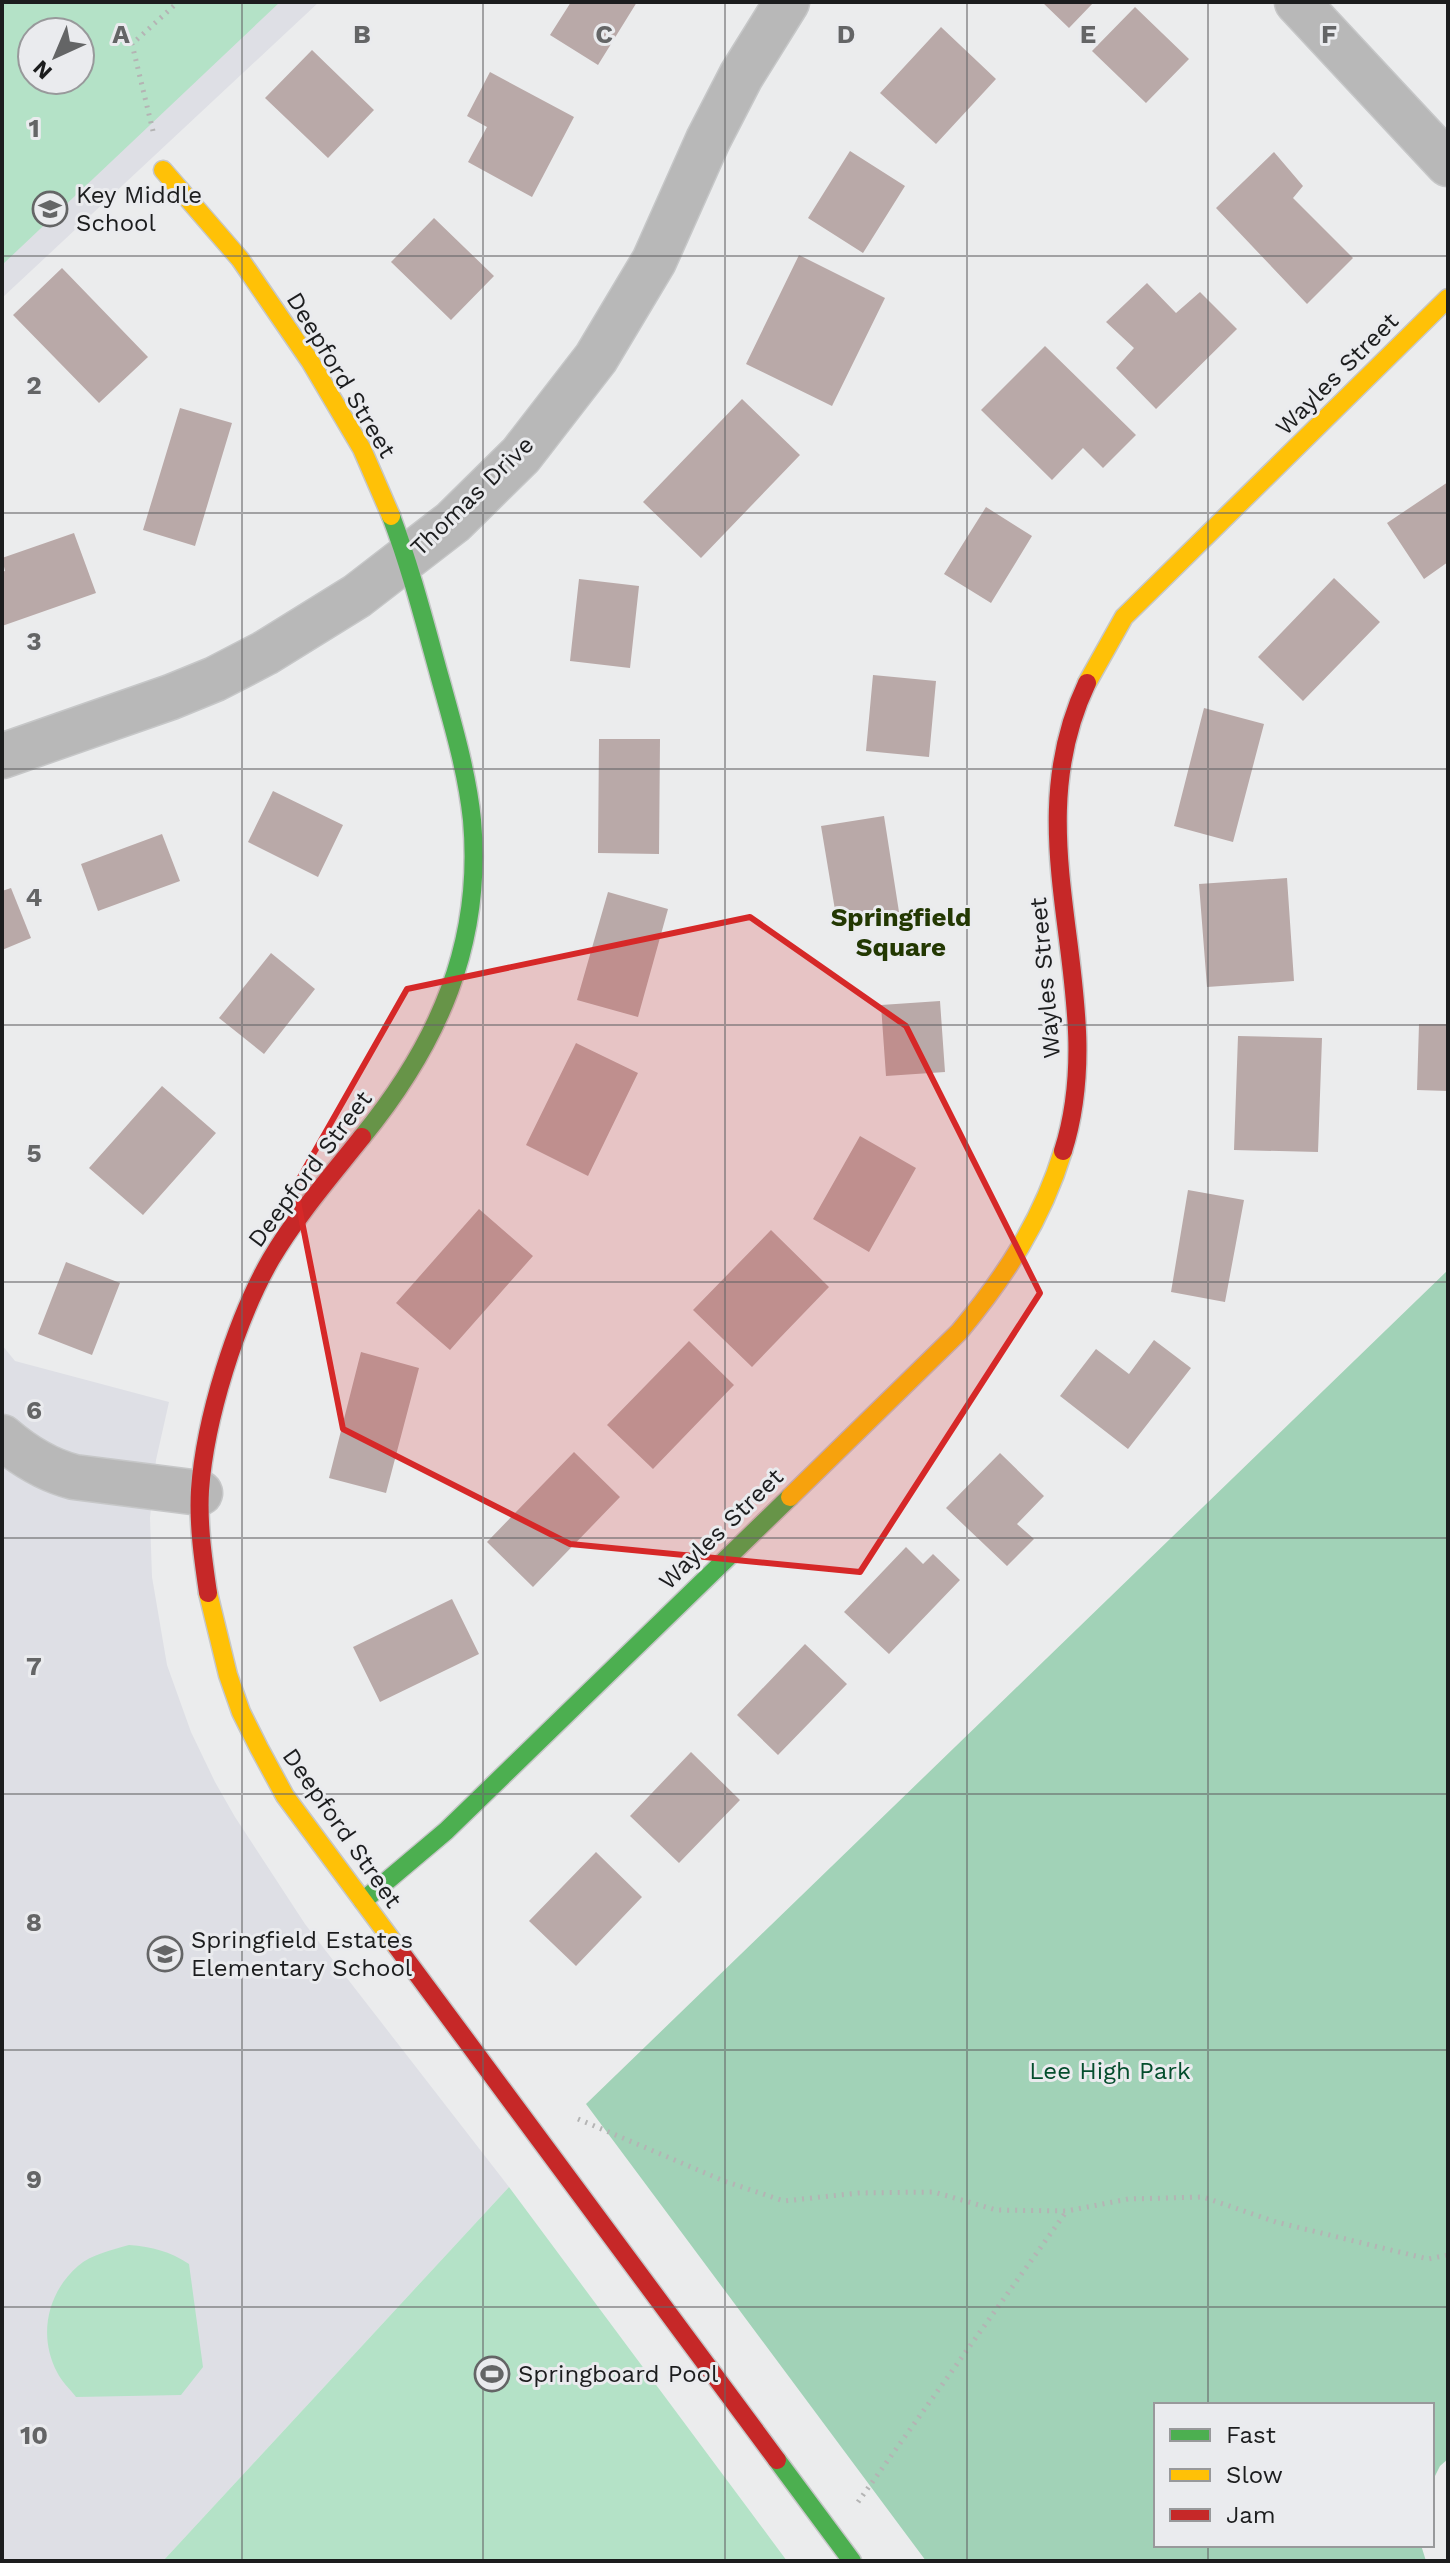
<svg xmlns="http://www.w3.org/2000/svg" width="1450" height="2563" font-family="'Work Sans',sans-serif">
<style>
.built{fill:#dedfe5;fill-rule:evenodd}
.green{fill:#b4e2c7;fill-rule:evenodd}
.forest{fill:#a1d2b7}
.building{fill:#b9a9a8}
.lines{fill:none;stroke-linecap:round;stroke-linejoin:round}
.street-casing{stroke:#c6c7c8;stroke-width:47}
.fast-casing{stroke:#c6c7c8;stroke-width:21}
.slow-casing{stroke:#c6c7c8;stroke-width:21}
.jam-casing{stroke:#c6c7c8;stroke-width:21}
.path{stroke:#b4b4b4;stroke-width:5;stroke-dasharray:2 6;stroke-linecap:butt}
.street{stroke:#b8b8b8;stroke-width:44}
.fast{stroke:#4caf50;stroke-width:18}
.slow{stroke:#ffc107;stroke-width:18}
.jam{stroke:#c62828;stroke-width:18}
.marked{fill:#d62828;fill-opacity:0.2;stroke:#d62828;stroke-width:6;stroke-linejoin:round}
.grid{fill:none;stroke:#646566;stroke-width:2;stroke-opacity:0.55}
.labels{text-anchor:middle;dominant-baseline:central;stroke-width:6;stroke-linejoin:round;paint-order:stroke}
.poi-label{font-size:24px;fill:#1c1d1e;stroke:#eaebee;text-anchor:start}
.street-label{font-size:24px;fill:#1c1d1e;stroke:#eaebee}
.park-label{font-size:24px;fill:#044d2d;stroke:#eaebee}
.neighbourhood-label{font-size:26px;font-weight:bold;fill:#233803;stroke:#eaebee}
.grid-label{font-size:26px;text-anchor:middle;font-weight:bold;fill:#646566;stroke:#eaebee;stroke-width:6;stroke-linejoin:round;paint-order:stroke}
</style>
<rect width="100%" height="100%" fill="#ebeced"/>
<!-- built -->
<path class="built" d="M2 2H319L2 298ZM32 32H80V80H32Z
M2 1345 15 1361 169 1402 156 1460 150 1518 152 1577 167 1665 191 1732 215 1782 235 1817 305 1924 509 2187 163 2561H2Z"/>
<!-- green -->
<path class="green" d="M2 2H280L2 265ZM80 32V80H32V32Z
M509 2187 787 2561H163Z
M129 2245C153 2247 169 2251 189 2264L203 2367 181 2395 76 2397C70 2389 61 2381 57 2372 38 2336 47 2293 78 2266 92 2254 112 2250 129 2245Z"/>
<!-- forest -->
<path class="forest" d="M1448 1270V2459L1440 2466 1432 2482V2405H1156V2545H1421L1426 2561H926L586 2104Z"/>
<!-- building -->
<path class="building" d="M571 2H637L598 65 550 35Z
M1042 2H1094L1069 28Z
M1135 7 1189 59 1146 103 1092 51Z
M941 27 996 79 936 144 880 93Z
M312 50 374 110 328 158 265 98Z
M490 72 574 117 532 197 468 162 487 127 467 116Z
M850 151 905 186 863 253 808 218Z
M1274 152 1303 186 1293 198 1353 258 1307 304 1216 208Z
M434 218 494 276 451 320 391 262Z
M799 255 885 298 832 406 746 364Z
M62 268 148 357 99 403 13 315Z
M1147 283 1176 313 1200 292 1237 329 1156 409 1116 368 1134 348 1106 322Z
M1045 346 1136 435 1103 468 1083 448 1052 480 981 410Z
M742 399 800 455 701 558 643 502Z
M180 408 232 423 195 546 143 530Z
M1448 482V562L1424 579 1387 523Z
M986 507 1032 536 991 603 944 574Z
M74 533 96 593 2 626V572L5 571 2 558Z
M1334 578 1380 622 1303 701 1258 657Z
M579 579 639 586 630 668 570 661Z
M873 675 936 681 929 757 866 751Z
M1204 708 1264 724 1233 842 1174 826Z
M599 739H660L659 854 598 853Z
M273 791 343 825 318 877 248 842Z
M884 816 899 912 837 922 821 826Z
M162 834 180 881 98 911 81 864Z
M1287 878 1294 981 1207 987 1199 884Z
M11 888 31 938 2 950V891Z
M608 892 668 909 638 1017 577 1000Z
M271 953 315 989 264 1054 219 1018Z
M940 1001 945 1072 886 1076 881 1005Z
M1419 1024H1448V1091L1417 1090Z
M1238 1036 1322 1038 1318 1152 1234 1150Z
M576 1043 638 1073 588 1176 526 1145Z
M162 1086 216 1133 143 1215 89 1168Z
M860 1136 916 1168 869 1252 813 1219Z
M1188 1190 1244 1200 1225 1302 1171 1292Z
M479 1209 533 1256 450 1350 396 1303Z
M771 1230 829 1287 752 1367 693 1310Z
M66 1262 120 1283 92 1355 38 1334Z
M1154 1340 1191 1368 1128 1449 1060 1396 1096 1349 1129 1374Z
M689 1341 734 1385 653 1469 607 1425Z
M361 1352 419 1368 386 1493 329 1478Z
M574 1452 620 1497 533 1587 487 1542Z
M1000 1453 1044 1496 1017 1524 1034 1539 1007 1566 946 1508Z
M906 1547 923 1564 933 1554 960 1580 889 1654 844 1612Z
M452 1599 479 1654 380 1702 353 1647Z
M805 1644 847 1684 778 1755 737 1715Z
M691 1752 740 1800 679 1863 630 1816Z
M596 1852 642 1897 576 1966 529 1921Z"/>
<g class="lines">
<!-- street casing -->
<g class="street-casing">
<path id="street" d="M1297 2 1448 164
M2 756 171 697 215 679 265 653 357 596 453 522 521 455 596 358 654 261 708 140 741 76 787 2
M2 1437C24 1456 47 1470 74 1477L200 1493"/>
</g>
<!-- fast casing -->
<g class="fast-casing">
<path id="fast" d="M362 1137C438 1044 483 943 472 820 467 772 453 725 440 678 425 624 411 569 391 516
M363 1901 446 1831 790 1497
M777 2460 852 2561"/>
</g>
<!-- slow casing -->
<g class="slow-casing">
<path id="slow" d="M163 170 240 259 310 361 362 449 391 516
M1087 683 1124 617 1448 298
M790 1497 959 1332C1005 1277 1042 1220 1063 1151
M208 1593 228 1675 241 1712 259 1748 285 1796 397 1947"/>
</g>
<!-- jam casing -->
<g class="jam-casing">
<path id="jam" d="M1063 1151C1113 993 1011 843 1087 683
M208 1593C203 1559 198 1524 200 1490 205 1419 236 1320 271 1259 297 1215 331 1176 362 1137
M397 1947 777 2460"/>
</g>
<!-- path -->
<path class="path" d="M153 131 132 44 178 2
M578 2119 724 2181 784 2201 858 2193 934 2192 996 2210 1067 2211 1128 2199 1203 2197 1276 2222 1428 2259 1448 2255
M858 2502 1066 2212"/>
<!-- street -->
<use href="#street" class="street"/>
<!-- fast -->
<use href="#fast" class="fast"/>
<!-- slow -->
<use href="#slow" class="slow"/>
<!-- jam -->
<use href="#jam" class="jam"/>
</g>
<!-- marked area -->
<path class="marked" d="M750 917 906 1026 1040 1293 860 1572 570 1544 343 1429 295 1186 407 989Z"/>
<!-- grid -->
<path class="grid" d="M242 2V2561M483 2V2561M725 2V2561M967 2V2561M1208 2V2405M2 256H1448M2 513H1448M2 769H1448M2 1025H1448M2 1282H1448M2 1538H1448M2 1794H1448M2 2050H1448M2 2307H1448M1208 2545V2561"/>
<!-- icons -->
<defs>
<g id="school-ring" transform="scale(1.8)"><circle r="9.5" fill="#eaebee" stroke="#646566" stroke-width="1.5"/><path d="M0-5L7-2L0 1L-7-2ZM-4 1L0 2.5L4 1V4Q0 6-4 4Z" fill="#646566"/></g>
<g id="stadium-ring" transform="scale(1.8)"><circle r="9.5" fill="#eaebee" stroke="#646566" stroke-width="1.5"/><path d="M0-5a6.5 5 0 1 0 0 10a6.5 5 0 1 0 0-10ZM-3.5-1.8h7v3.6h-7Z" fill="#646566"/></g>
</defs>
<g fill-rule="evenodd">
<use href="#school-ring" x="50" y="209"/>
<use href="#school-ring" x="165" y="1954"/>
<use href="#stadium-ring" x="492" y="2374"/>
</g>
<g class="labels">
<!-- poi labels -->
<g class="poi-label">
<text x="76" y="195">Key Middle<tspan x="76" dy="28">School</tspan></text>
<text x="191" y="1940">Springfield Estates<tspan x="191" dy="28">Elementary School</tspan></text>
<text x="518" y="2374">Springboard Pool</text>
</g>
<!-- street labels -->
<g class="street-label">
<text transform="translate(1337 374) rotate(-45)">Wayles Street</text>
<text transform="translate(341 375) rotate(59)">Deepford Street</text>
<text transform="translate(472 496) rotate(-44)">Thomas Drive</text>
<text transform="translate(1045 978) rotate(-95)">Wayles Street</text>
<text transform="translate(310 1169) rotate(-53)">Deepford Street</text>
<text transform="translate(721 1529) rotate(-44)">Wayles Street</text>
<text transform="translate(342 1828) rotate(55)">Deepford Street</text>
</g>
<!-- park labels -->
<g class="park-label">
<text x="1110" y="2071">Lee High Park</text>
</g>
<!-- neighbourhood labels -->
<g class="neighbourhood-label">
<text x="901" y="917">Springfield<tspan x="901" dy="30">Square</tspan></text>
</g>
</g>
<g class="grid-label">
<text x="121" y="43">A</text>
<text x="362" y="43">B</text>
<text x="604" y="43">C</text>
<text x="846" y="43">D</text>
<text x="1088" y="43">E</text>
<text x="1329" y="43">F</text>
<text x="34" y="137">1</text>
<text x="34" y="394">2</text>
<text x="34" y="650">3</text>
<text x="34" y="906">4</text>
<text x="34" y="1162">5</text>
<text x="34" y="1419">6</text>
<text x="34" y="1675">7</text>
<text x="34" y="1931">8</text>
<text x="34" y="2188">9</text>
<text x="34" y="2444">10</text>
</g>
<!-- border -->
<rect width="1450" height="2563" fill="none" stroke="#1c1d1e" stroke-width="8"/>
<!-- legend -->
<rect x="1154" y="2403" width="280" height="144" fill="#eaebee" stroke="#98999b" stroke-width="2"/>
<rect x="1170" y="2429" width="40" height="12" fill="#4caf50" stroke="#98999b" stroke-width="2"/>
<text x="1226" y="2443" font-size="24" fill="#1c1d1e">Fast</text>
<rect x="1170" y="2469" width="40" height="12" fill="#ffc107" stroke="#98999b" stroke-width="2"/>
<text x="1226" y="2483" font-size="24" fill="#1c1d1e">Slow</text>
<rect x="1170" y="2509" width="40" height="12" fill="#c62828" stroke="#98999b" stroke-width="2"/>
<text x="1226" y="2523" font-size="24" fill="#1c1d1e">Jam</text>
<!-- north arrow -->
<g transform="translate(56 56) rotate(224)"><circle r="38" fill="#eaebee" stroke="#98999b" stroke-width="2"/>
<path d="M0-6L14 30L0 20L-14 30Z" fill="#646566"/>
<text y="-12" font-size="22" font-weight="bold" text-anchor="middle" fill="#1c1d1e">N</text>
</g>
</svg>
